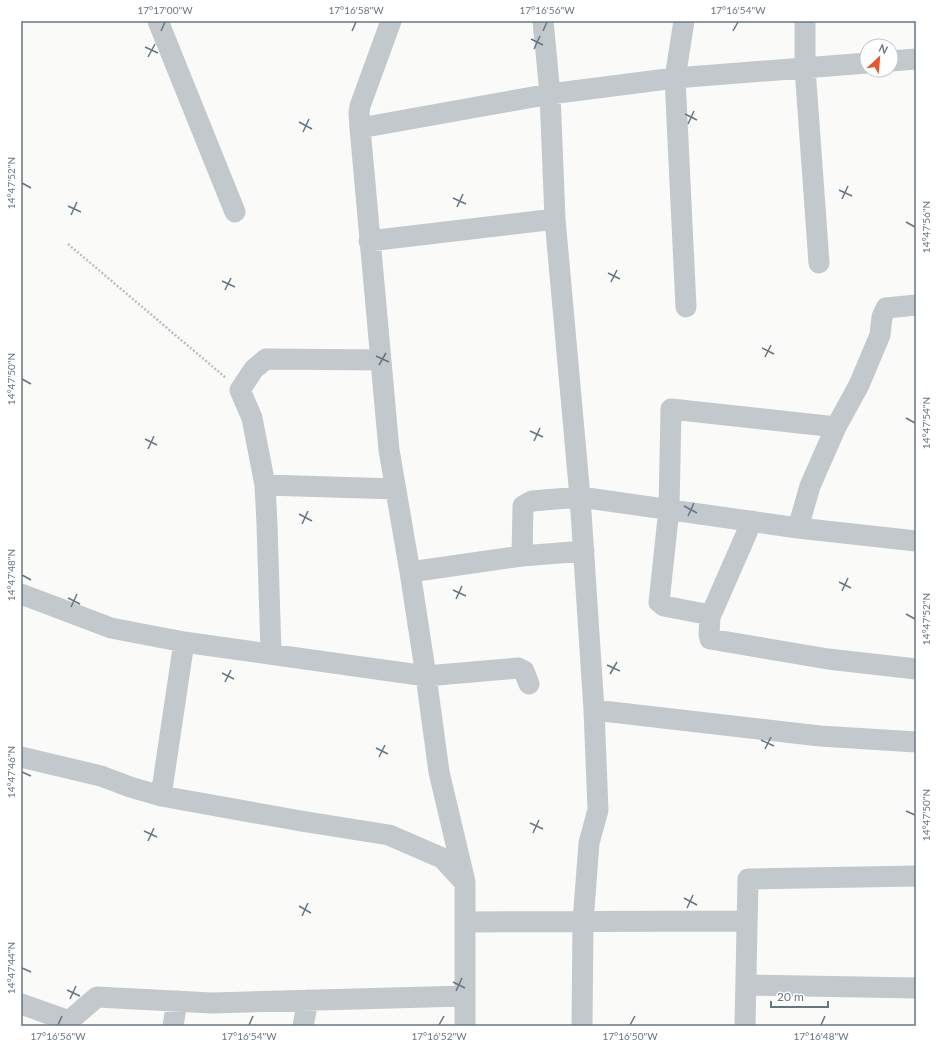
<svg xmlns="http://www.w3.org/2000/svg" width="937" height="1047" font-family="Lato,sans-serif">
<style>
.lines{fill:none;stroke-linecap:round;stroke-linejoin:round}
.path{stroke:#bbbfc2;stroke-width:2.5;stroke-dasharray:2 2;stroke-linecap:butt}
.minor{stroke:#c3c8cc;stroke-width:21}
.ticks{fill:none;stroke:#657683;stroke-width:1.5}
.neatline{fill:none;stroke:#657683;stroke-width:1.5}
.ticks-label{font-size:10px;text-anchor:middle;fill:#657683}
</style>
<rect width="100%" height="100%" fill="#fafaf8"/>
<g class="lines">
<!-- path -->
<path class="path" d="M68 244 226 378"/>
<!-- minor -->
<path class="minor" d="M158 21 235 212
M391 21 360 106 359 113 360 128 389 450 410 572 426 676 439 772 465 882V1026
M543 21 550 94 555 219 580 497 594 710 598 810 589 843 583 922 582 1026
M684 21 675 78 686 307
M805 21V68L819 263
M891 61 916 59
M360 128 550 94 675 78 867 63
M369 241 555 219
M836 427 671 409 669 509 659 602 664 606 705 614 710 617 709 634 710 639 828 659 916 669
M265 485 396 489
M798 528 810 486 836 427 859 385 880 335 882 317 886 308 916 305
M522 556 584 551
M410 572 522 556 523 506 532 501 580 497 798 528 916 541
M21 594 111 628 184 642 426 676 518 668 524 671 529 684
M710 617 752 521
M271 653 267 524 265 485 252 418 240 390 254 369 266 359 381 360
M594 710 820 736 916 742
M21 757 101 776 130 787 161 796 301 821 389 835 442 858 464 882
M161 796 184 642
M465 922 747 921
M746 985 916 988
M21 1004 69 1021 97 997 212 1003 465 996
M173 1026 177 1001
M303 1026 308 1000
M745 1026 748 879 916 876"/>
</g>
<!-- ticks -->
<path class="ticks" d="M161 31 165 22M352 31 356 22M543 31 547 22M733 31 738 22M531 39 543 45M145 47 158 53M534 49 540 36M148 57 155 44M685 114 697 120M299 122 312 129M688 124 694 111M303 132 309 119M22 183 31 188M839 190 852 196M453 198 466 204M842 199 848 186M68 206 81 212M457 207 463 194M71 215 77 202M906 222 915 227M608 273 620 279M222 281 235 287M611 282 617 270M225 290 231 278M762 348 774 354M376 356 389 362M765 357 771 345M379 365 386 353M22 379 31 384M906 418 915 423M530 431 543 437M145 439 157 445M534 441 540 428M148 449 154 436M684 506 697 513M299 514 312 521M688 516 694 503M302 524 308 511M22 575 31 580M839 582 851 588M453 590 466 596M842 591 848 578M68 598 80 604M456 599 462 586M71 607 77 594M906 614 915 619M607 665 620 671M222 673 234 679M610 674 617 662M225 682 231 670M761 740 774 746M376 748 388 754M765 749 771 737M379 757 385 745M22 772 31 776M906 811 915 815M530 823 543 829M144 831 157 837M533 833 539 820M148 841 154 828M684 898 697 905M299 906 311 913M687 908 693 895M302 916 308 903M22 968 31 972M453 982 465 988M67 990 80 996M456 991 462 978M70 999 76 986M58 1025 62 1016M249 1025 253 1016M439 1025 444 1016M630 1025 635 1016M821 1025 825 1016"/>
<!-- border -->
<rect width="937" height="1047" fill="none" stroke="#ffffff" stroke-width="44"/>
<!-- north arrow -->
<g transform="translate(879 58) rotate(26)"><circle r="19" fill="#ffffff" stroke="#c1c8cd"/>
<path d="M0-3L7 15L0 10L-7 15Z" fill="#e4572e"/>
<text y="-6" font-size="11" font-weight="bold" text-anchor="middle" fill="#657683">N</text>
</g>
<!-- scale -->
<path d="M771 1001v6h57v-6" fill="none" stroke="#657683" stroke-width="2"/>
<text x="777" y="1001" font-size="12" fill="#657683" stroke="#ffffff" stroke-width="3" paint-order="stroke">20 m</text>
<rect x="22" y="22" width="893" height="1003" class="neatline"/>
<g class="ticks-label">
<text x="165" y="14">17°17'00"W</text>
<text x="356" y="14">17°16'58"W</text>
<text x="547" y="14">17°16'56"W</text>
<text x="738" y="14">17°16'54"W</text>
<text transform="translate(11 183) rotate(-90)" y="4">14°47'52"N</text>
<text transform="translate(926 227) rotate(-90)" y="4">14°47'56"N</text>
<text transform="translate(11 379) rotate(-90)" y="4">14°47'50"N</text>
<text transform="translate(926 423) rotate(-90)" y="4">14°47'54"N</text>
<text transform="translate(11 575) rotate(-90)" y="4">14°47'48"N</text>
<text transform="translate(926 619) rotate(-90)" y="4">14°47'52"N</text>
<text transform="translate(11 772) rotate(-90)" y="4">14°47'46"N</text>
<text transform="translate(926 815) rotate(-90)" y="4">14°47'50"N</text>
<text transform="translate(11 968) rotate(-90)" y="4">14°47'44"N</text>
<text x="58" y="1040">17°16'56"W</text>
<text x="249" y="1040">17°16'54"W</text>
<text x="439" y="1040">17°16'52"W</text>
<text x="630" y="1040">17°16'50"W</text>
<text x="821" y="1040">17°16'48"W</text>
</g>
</svg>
